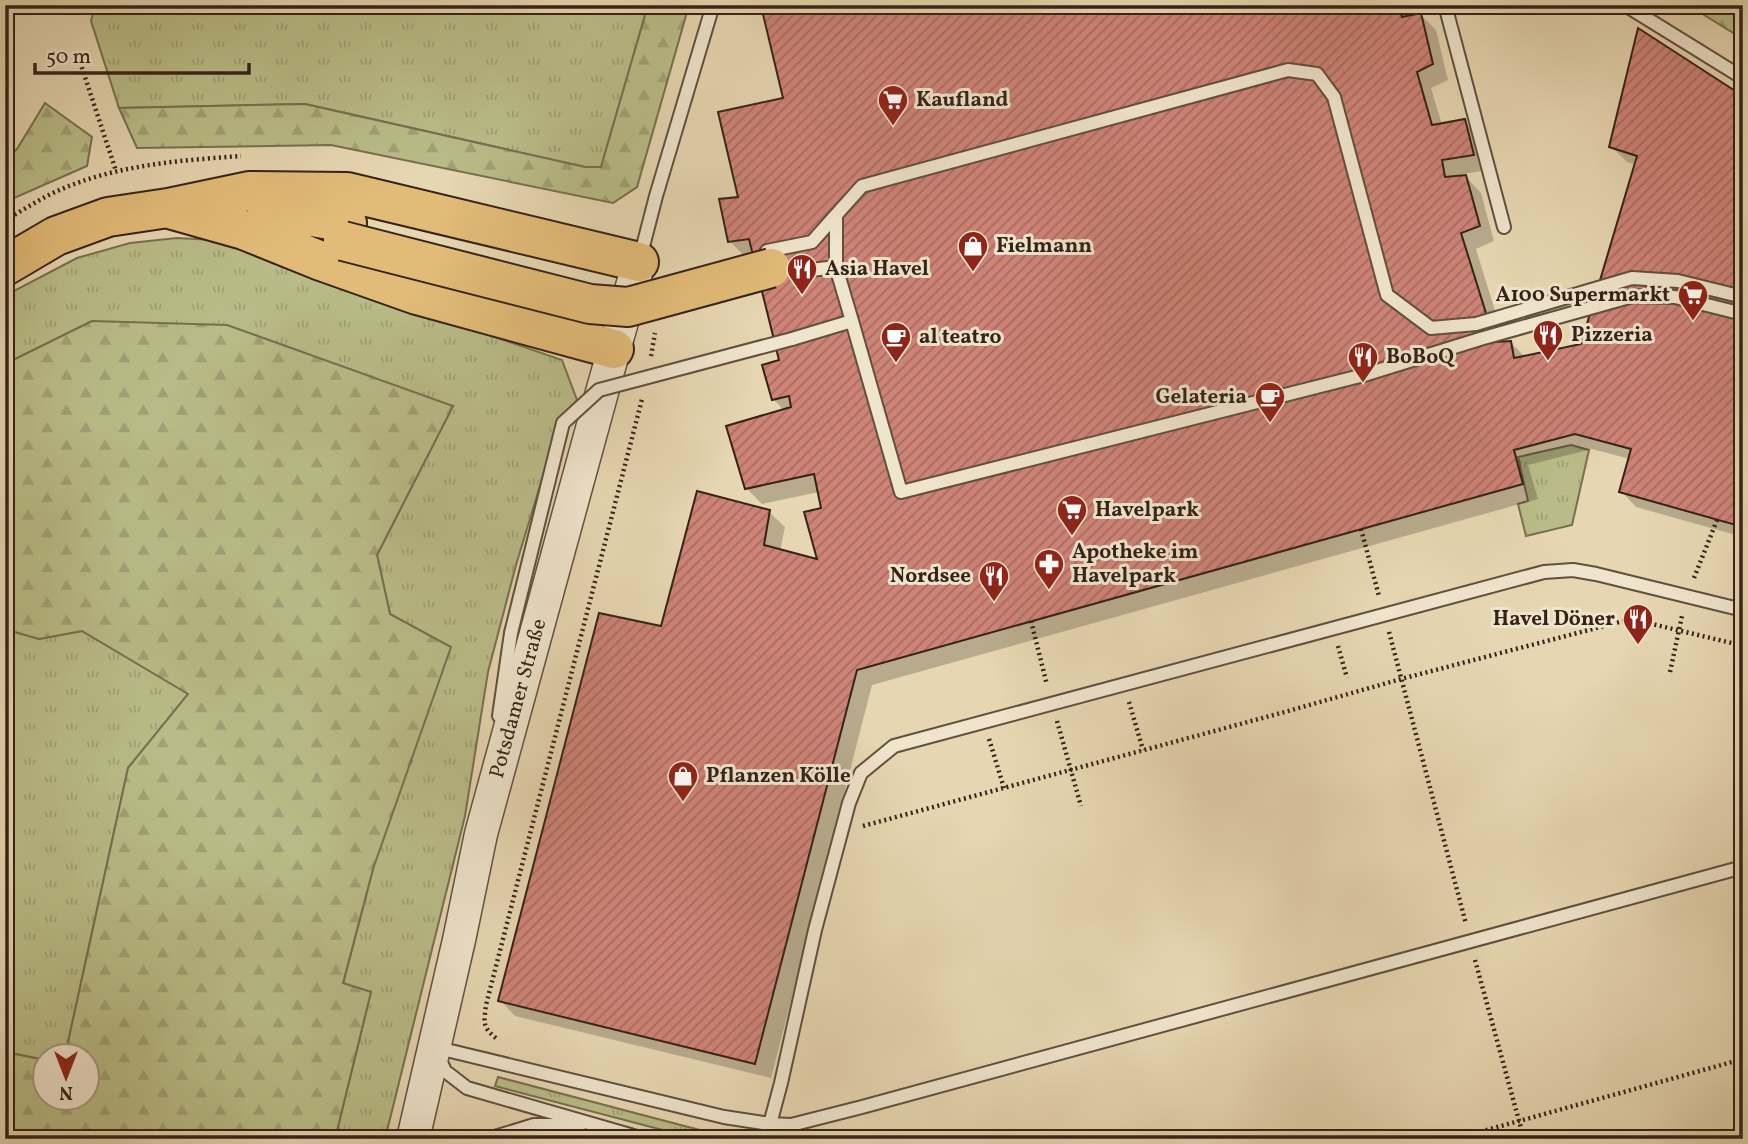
<svg xmlns="http://www.w3.org/2000/svg" width="1748" height="1144" font-family="Vollkorn,serif">
<style>
.grass{fill:url(#grass-tufts);stroke:#777050;stroke-width:2}
.forest{fill:url(#forest-firs);stroke:#777050;stroke-width:2}
.shadow{fill:#0003}
.building{fill:url(#building-hatch);stroke:#352318;stroke-width:2}
.lines{fill:none;stroke-linecap:round;stroke-linejoin:round}
.service-casing{stroke:#61503e;stroke-width:16}
.tertiary-casing{stroke:#61503e;stroke-width:35}
.trunk-casing{stroke:#352318;stroke-width:42}
.path{stroke:#352318;stroke-width:4.5;stroke-dasharray:2 3.5;stroke-linecap:butt}
.service{stroke:#efe4cc;stroke-width:12}
.tertiary{stroke:#efe4cc;stroke-width:32}
.trunk{stroke:#e3bb78;stroke-width:38}
.service-bridge-casing{stroke:#61503e;stroke-width:16;stroke-linecap:butt}
.trunk-bridge-casing{stroke:#352318;stroke-width:42;stroke-linecap:butt}
.service-bridge{stroke:#efe4cc;stroke-width:12}
.trunk-bridge{stroke:#e3bb78;stroke-width:38}
.labels{text-anchor:middle;dominant-baseline:central;stroke-width:6;stroke-linejoin:round;paint-order:stroke}
.poi-label{font-size:21px;font-weight:bold;fill:#352318;stroke:#efe4cc;text-anchor:start}
.street-label{font-size:21px;fill:#352318;stroke:#efe4cc}
</style>
<defs>
<pattern id="grass-tufts" width="24" height="20" patternUnits="userSpaceOnUse" patternTransform="scale(1.75)"><rect width="24" height="20" fill="#b9bc88"/><path d="M3 7l-1-3M5 7V3M7 7l1-3M15 17l-1-3M17 17v-4M19 17l1-3" fill="none" stroke="#a0a175"/></pattern>
<pattern id="forest-firs" width="22" height="20" patternUnits="userSpaceOnUse" patternTransform="scale(1.75)"><rect width="22" height="20" fill="#b9bc88"/><path d="M5 1l3.5 6h-7zM16 11l3.5 6h-7z" fill="#a0a175"/></pattern>
<pattern id="building-hatch" width="6" height="6" patternUnits="userSpaceOnUse" patternTransform="scale(1.75)"><rect width="6" height="6" fill="#ce8377"/><path d="M-1 1l2-2M0 6l6-6M5 7l2-2" fill="none" stroke="#a86b61"/></pattern>
</defs>
<rect width="100%" height="100%" fill="#e6d6b1"/>
<filter id="stains"><feTurbulence type="fractalNoise" baseFrequency=".00286" numOctaves="4"/><feColorMatrix values="0 0 0 0 .2 0 0 0 0 .09 0 0 0 0 .02 0 0 0 .5 -.17"/></filter>
<radialGradient id="worn" r=".72"><stop offset=".6" stop-color="#630" stop-opacity="0"/><stop offset="1" stop-color="#630" stop-opacity=".3"/></radialGradient>
<!-- grass -->
<path class="grass" d="M95 5H648L601 167H585L305 104 119 108 91 21Z
M177 238 231 241 422 312 562 360 577 400 559 423 516 565 488 672 465 816 385 1139H335L371 992 343 984 373 869 390 614 377 555 453 406 92 321 5 364V296L8 294 77 258 130 243Z
M1571 445 1589 450 1572 525 1526 536 1518 504 1528 501 1518 457Z
M5 629 39 639 82 631 189 694 128 768 65 1056H46L45 1060 5 1052Z
M498 1077 734 1139H697L495 1086Z"/>
<!-- forest -->
<path class="forest" d="M648 5H689L637 187 613 203 331 145 137 148 119 108 305 104 585 167H601Z
M1688 5H1743V39Z
M45 103 92 137 87 166 5 202V159L17 149Z
M92 321 227 325 453 406 377 555 390 614 451 647 373 869 343 983 371 992 335 1139H9L5 1137V1052L45 1060 46 1098H88V1056H65L128 768 188 694 82 631 39 639 5 629V364Z"/>
<!-- shadow -->
<path class="shadow" d="M786 5H1409L1412 17 1421 15 1436 30 1448 80 1431 88 1442 125 1464 121 1480 137 1488 170 1463 174 1481 193 1494 241 1476 249 1505 343 1510 342 1526 358 1583 346 1636 165 1627 162 1611 146 1743 98V537L1636 507 1621 491 1630 459 1592 449 1528 465 1538 499 872 685 771 1078 515 1016 500 1000 663 628 769 512 785 527 780 551 820 561 823 509 819 492 762 504 746 488 785 411 773 399 782 361 755 255 745 257 730 241 740 198 785 100Z"/>
<!-- building -->
<path class="building" d="M780 5H1399L1402 17 1421 13 1433 64 1417 72 1432 125 1465 119 1474 155 1442 160 1445 177 1466 175 1480 226 1461 233 1495 342 1511 341 1514 358 1581 344 1637 156 1609 147 1638 28 1743 96V527L1619 492 1631 449 1575 434 1514 450 1523 484 857 670 755 1064 498 1001 599 613 661 626 697 491 770 510 764 545 817 559 804 512 821 508 814 474 745 489 726 426 791 407 789 396 772 400 762 365 779 360 749 239 728 242 719 199 738 197 718 112 783 98 762 10Z"/>
<g class="lines">
<!-- service casing -->
<g class="service-casing">
<path id="service" d="M1445 5 1504 227
M1625 5 1743 78
M767 251 812 242 836 215
M640 258 656 196 713 5
M775 269 811 270 836 267
M852 321 901 492 1364 375 1480 339 1633 296 1675 297 1743 314
M792 339 852 321 836 267V215L862 186 1288 70 1317 74 1334 97 1387 295 1431 328 1476 324 1632 278 1678 281 1743 297
M499 716 511 633
M434 1047 724 1117 770 1124 791 1125 862 1107 1743 867
M438 1056 445 1071 467 1088 644 1139
M488 1139 534 1125 581 1124
M766 1139 781 1083 815 930 849 803 861 773 894 746 1544 572 1573 570 1596 574 1743 610"/>
</g>
<!-- tertiary casing -->
<g class="tertiary-casing">
<g id="tertiary">
<path id="s1" d="M413 1139 459 940 481 834 604 385 639 262"/>
</g>
</g>
<!-- trunk casing -->
<g class="trunk-casing">
<path id="trunk" d="M267 209 347 223
M173 210 244 230 321 261 417 295 614 349
M5 266 56 236 108 217 168 208 249 191 347 192 639 262"/>
</g>
<!-- path -->
<path class="path" d="M80 62 116 171
M5 220C24 210 42 197 62 189 117 165 182 160 241 156
M651 356 655 333
M1361 529 1379 596
M1694 578 1717 520
M1031 621 1047 685
M1389 632 1466 924
M1338 646 1347 678
M1670 672 1682 616
M1129 702 1143 750
M1057 721 1081 806
M989 739 1004 788
M863 826 1281 713 1401 679 1631 619 1740 645
M1475 960 1524 1139
M496 1038C482 1027 484 1022 486 1005L642 399
M1454 1139 1743 1059"/>
<!-- service -->
<use href="#service" class="service"/>
<!-- tertiary -->
<use href="#tertiary" class="tertiary"/>
<!-- trunk -->
<use href="#trunk" class="trunk"/>
<!-- service-bridge casing -->
<g class="service-bridge-casing">
<path id="service-bridge" d="M511 633 563 423 599 390 792 339"/>
</g>
<!-- trunk-bridge casing -->
<g class="trunk-bridge-casing">
<path id="trunk-bridge" d="M343 241 590 304 628 307 771 268"/>
</g>
<!-- service-bridge -->
<use href="#service-bridge" class="service-bridge"/>
<!-- trunk-bridge -->
<use href="#trunk-bridge" class="trunk-bridge"/>
</g>
<!-- icons -->
<defs>
<g id="supermarket-pin" transform="scale(1.575)"><path d="M0 17L-7.5 6A9.5 9.5 0 1 1 7.5 6Z" fill="#8f2418" stroke="#efe4cc"/><path d="M-6-5.5h2.5l.6 2H6L4.5 2H-2.5L-4.4-4H-6ZM-1.5 3.2a1.3 1.3 0 1 0 .1 0ZM3 3.2a1.3 1.3 0 1 0 .1 0Z" fill="#fff"/></g>
<g id="shop-pin" transform="scale(1.575)"><path d="M0 17L-7.5 6A9.5 9.5 0 1 1 7.5 6Z" fill="#8f2418" stroke="#efe4cc"/><path d="M-5-2.5h2.3a2.7 3.5 0 0 1 5.4 0H5L5.5 6h-11ZM-1.5-2.5h3a1.5 2.3 0 0 0-3 0Z" fill="#fff"/></g>
<g id="restaurant-pin" transform="scale(1.575)"><path d="M0 17L-7.5 6A9.5 9.5 0 1 1 7.5 6Z" fill="#8f2418" stroke="#efe4cc"/><path d="M-5-6h1v4h1v-4h1v4h1v-4h1v5L-1.5 .5V6h-2V.5L-5-1ZM5-6V6H3V1.5H1.5Q1.5-4 5-6Z" fill="#fff"/></g>
<g id="cafe-pin" transform="scale(1.575)"><path d="M0 17L-7.5 6A9.5 9.5 0 1 1 7.5 6Z" fill="#8f2418" stroke="#efe4cc"/><path d="M-5.5-4.5H6V0H3Q3 3.5 0 3.5H-2.5Q-5.5 3.5-5.5 0ZM3-3.2v2h1.7v-2ZM-6 4.5H4V6H-6Z" fill="#fff"/></g>
<g id="pharmacy-pin" transform="scale(1.575)"><path d="M0 17L-7.5 6A9.5 9.5 0 1 1 7.5 6Z" fill="#8f2418" stroke="#efe4cc"/><path d="M-2-6h4v4h4v4h-4v4h-4v-4h-4v-4h4Z" fill="#fff"/></g>
</defs>
<g fill-rule="evenodd">
<use href="#supermarket-pin" x="893" y="100"/>
<use href="#shop-pin" x="973" y="246"/>
<use href="#restaurant-pin" x="802" y="269"/>
<use href="#supermarket-pin" x="1693" y="295"/>
<use href="#restaurant-pin" x="1548" y="335"/>
<use href="#cafe-pin" x="896" y="337"/>
<use href="#restaurant-pin" x="1363" y="357"/>
<use href="#cafe-pin" x="1270" y="397"/>
<use href="#supermarket-pin" x="1072" y="510"/>
<use href="#pharmacy-pin" x="1049" y="564"/>
<use href="#restaurant-pin" x="994" y="576"/>
<use href="#restaurant-pin" x="1638" y="619"/>
<use href="#shop-pin" x="683" y="776"/>
</g>
<g class="labels">
<!-- poi labels -->
<g class="poi-label">
<text x="916" y="100">Kaufland</text>
<text x="996" y="246">Fielmann</text>
<text x="825" y="269">Asia Havel</text>
<text x="1670" y="295" text-anchor="end">A100 Supermarkt</text>
<text x="1571" y="335">Pizzeria</text>
<text x="919" y="337">al teatro</text>
<text x="1386" y="357">BoBoQ</text>
<text x="1247" y="397" text-anchor="end">Gelateria</text>
<text x="1095" y="510">Havelpark</text>
<text x="1072" y="552">Apotheke im<tspan x="1072" dy="24">Havelpark</tspan></text>
<text x="971" y="576" text-anchor="end">Nordsee</text>
<text x="1615" y="619" text-anchor="end">Havel Döner</text>
<text x="706" y="776">Pflanzen Kölle</text>
</g>
<!-- street labels -->
<g class="street-label">
<text stroke="none"><textPath href="#s1" startOffset="453">Potsdamer Straße</textPath></text>
</g>
</g>
<!-- margin -->
<rect width="1748" height="1144" fill="none" stroke="#e6d6b1" stroke-width="28"/>
<rect x="7" y="7" width="1734" height="1130" fill="none" stroke="#352318" stroke-width="3.5"/>
<rect x="14" y="14" width="1720" height="1116" fill="none" stroke="#352318" stroke-width="2"/>
<!-- north arrow -->
<g transform="translate(66 1077) rotate(180)"><circle r="33" fill="#efe4cc" stroke="#a59784" stroke-width="2"/>
<path d="M0-5L12 26L0 18L-12 26Z" fill="#8f2418"/>
<text y="-10" font-size="19" font-weight="bold" text-anchor="middle" fill="#352318">N</text>
</g>
<!-- scale -->
<path d="M35 63v10h214v-10" fill="none" stroke="#352318" stroke-width="3.5"/>
<text x="46" y="63" font-size="21" fill="#352318" stroke="#efe4cc" stroke-width="5" paint-order="stroke">50 m</text>
<rect width="100%" height="100%" filter="url(#stains)"/>
<rect width="100%" height="100%" fill="url(#worn)"/>
</svg>
